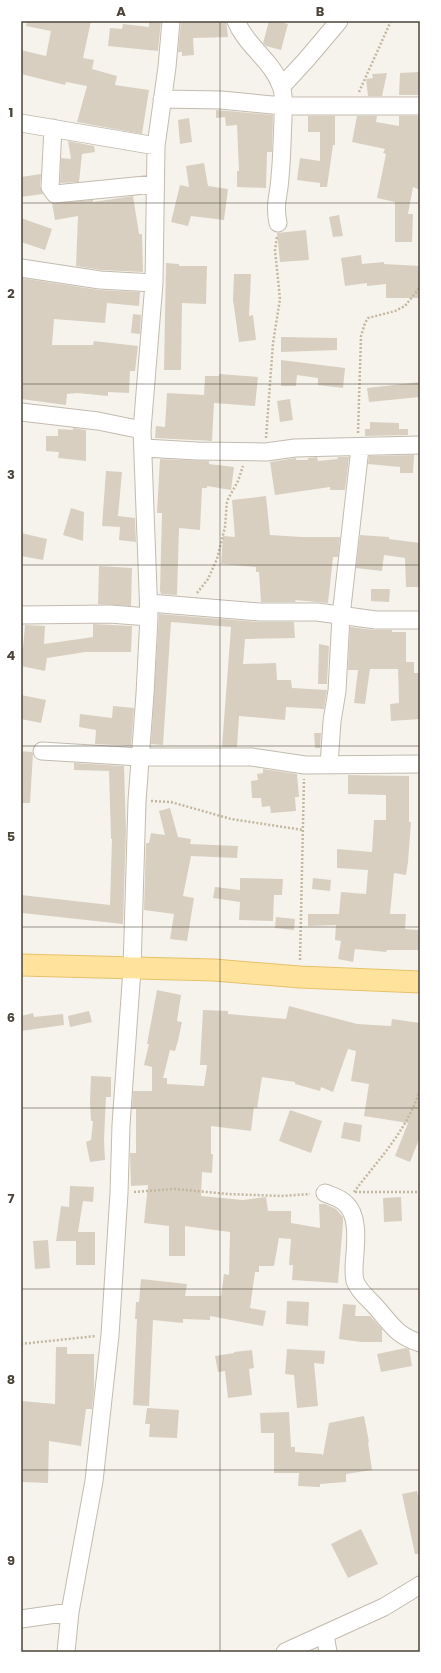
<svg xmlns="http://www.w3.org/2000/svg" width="441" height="1673" font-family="Poppins,sans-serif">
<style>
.building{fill:#d8cfc1}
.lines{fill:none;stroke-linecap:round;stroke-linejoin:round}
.minor-casing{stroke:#c2bbae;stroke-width:19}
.major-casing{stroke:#e6c16a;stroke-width:23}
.path{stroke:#c4b79f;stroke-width:2.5;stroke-dasharray:2 2;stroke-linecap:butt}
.minor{stroke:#fff;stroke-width:17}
.major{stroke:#ffe39c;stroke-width:21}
.grid{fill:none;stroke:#4b4439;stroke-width:1;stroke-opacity:0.55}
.neatline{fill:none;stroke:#4b4439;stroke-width:1.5}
.grid-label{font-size:13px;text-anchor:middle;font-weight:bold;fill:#4b4439}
</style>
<rect width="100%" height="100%" fill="#f6f3ec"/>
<!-- building -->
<path class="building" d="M27 21H91L83 58 94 60 92 69 117 76 115 85 149 90 142 134 77 122 87 86 66 82 65 85 21 74V50L46 56 51 31 26 26Z
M149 21H161L158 51 108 46 110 28 122 29 123 24 149 27Z
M181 21H226L228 37 193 38 194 55 182 56V52H178Z
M269 21H277L288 24 281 50 266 46 263 43Z
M420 72V95H399L400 73Z
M387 73 382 96H368L366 79 373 78 372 74Z
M216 110 273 115 272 152H267L266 188 237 187V171H239L237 125 226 126 225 117 216 118Z
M308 116H335V145H333L327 187H320V183L297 180 300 158 320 161V132H308Z
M357 116H377L376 122 399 126V116H420V190L413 187 408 214H413L412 242H395V202L377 198 386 154 383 153 385 149 352 142Z
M189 118 192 142 180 144 178 120Z
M68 141 94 146 95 152 82 154 79 182 60 183 61 158 71 159Z
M204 163 208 186 228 189 224 220 191 216 188 226 171 222 180 185 189 187 186 166Z
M41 174 40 186 43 194 21 197V177Z
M133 196 139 234H142L143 272 101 270 76 266 78 216 55 220 52 203 93 200V202Z
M339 215 343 236 333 237 329 217Z
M21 218 52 229 45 250 21 242Z
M306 230 309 260 280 262 277 233Z
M361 255 362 264 384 262V264L420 266V298H386V284L367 286V283L345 286 341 258Z
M166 263 179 264V266H207L206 304 182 303 181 370H164Z
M234 274H251L249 316 253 315 256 340 239 342 233 300Z
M21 278 99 290 140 292 139 306 107 303 105 323 54 319 52 345H93L94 341 138 346 135 371H130L129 393 108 392V396L77 393 67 394 66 405 21 399Z
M133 314 141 315 140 334 131 333Z
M281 337 337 338V350L281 352Z
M281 360 345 368 343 388 318 385V378L297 375 296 386H281Z
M219 374 258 377 255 406 214 403 212 441 155 438 156 426 165 427 167 393 204 395 205 376H219Z
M420 382V397L369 402 367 388Z
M290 399 293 420 280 422 277 401Z
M370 422 399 423V429H408V435L365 436V429H370Z
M73 428 86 430V461L58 458 59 452 46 451V436H58V429L73 430Z
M414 455 413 473H400V467L368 464 369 456Z
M317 457 318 461 338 459 337 457H349L345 490H330V487L275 495 270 462 296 458V460H308V458Z
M160 459 209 461V464L234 467 231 490 207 486V488H202L200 530 179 528 177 595 161 594 160 590 162 513H157Z
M106 471 122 472 118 516 135 518 136 542 119 540 120 527 102 526Z
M266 496 270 535 302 537H340L338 557H333L328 603 295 600 296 602H261L259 572H256V567L221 564 223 536 235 537 232 500Z
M71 508 84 512 83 541 63 535Z
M21 533 47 539 43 560 21 556Z
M360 535 389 537V539L420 543V587H406L405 558 384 555 382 571 356 568Z
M99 566 132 568 131 606 98 604Z
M371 589H390L389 602 371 601Z
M159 614 259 622H294L295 638 245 639 243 664 276 663 277 680H291L292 688 327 690 324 709 286 707 285 720 239 716 237 747H222L231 627 171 622 163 745 151 744Z
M93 624 132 626 131 652H85L47 658 45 671 21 666V647L23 648 25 625 45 626 44 644 93 637Z
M350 627 375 630H392V632H406V662H414V673H420V719L391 721 390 704 399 703 398 669H370L365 704 354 703 358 670H348Z
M319 644 329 646 327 684H318Z
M21 695 46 700 41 723 21 719Z
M113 706 134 708 131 746 95 744 96 730 79 727 80 714 112 718Z
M314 733H321L320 748H315Z
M21 751 32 752 33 754 30 803H21Z
M74 763 124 766 126 829 123 924 22 913 21 895 110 905 112 839H111L109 771 74 770Z
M263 769 297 774 299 797H295L296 811 271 813 270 806 262 807 261 798H252L251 781 258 780 257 774 263 773Z
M348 775 409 776V822H411L408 862 406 875 394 873 390 914H406L405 929 420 930V950H387L386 952 355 949 353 962 338 959 341 941 335 940 336 925 308 926V914H339L341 892 366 894 368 870 337 868V849L372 852 374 820H386V795L348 794Z
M170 808 178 837 191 839 190 844 238 846 237 858 191 856 183 896 194 898 187 941 170 939 174 914 144 910 146 843H149L151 833 165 835 159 811Z
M240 878 283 879 282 895H274L273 921 239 920 240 902 213 898 215 887 240 890Z
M313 878 331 880 330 891 312 889Z
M276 917 295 919 294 930 275 928Z
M157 990 181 995 177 1021 182 1022 178 1041 175 1051 170 1050 163 1078H167V1084L204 1086 207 1065H200L203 1010 228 1011V1014L286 1019 289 1006 357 1024 391 1026 392 1019 420 1023V1137L410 1162 395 1156 408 1123 364 1116 369 1084 351 1081 356 1051 348 1049 333 1092 321 1087 320 1091 295 1084V1082L262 1077 257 1108 254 1107 251 1131 211 1126V1154H213L212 1173 202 1172 201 1196 243 1200 266 1197 268 1211H291V1223L320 1228 319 1204H325L336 1209 343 1217V1223L338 1283 292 1280 293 1265H289L291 1239 279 1238 274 1266H259V1272H255L250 1308 266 1311 263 1326 210 1316V1320L183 1319V1323L153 1320 149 1406 133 1405 137 1319H135L136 1302H139L141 1279 187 1284 185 1296H221L224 1274 229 1275 230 1232 185 1226V1256H169V1226L144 1223 148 1185 131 1186 130 1153H136V1109H132L133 1091H152V1067L144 1065 149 1044H147Z
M89 1011 92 1022 70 1027 68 1016Z
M33 1013 34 1017 63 1014 64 1025 21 1031V1016Z
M91 1076 111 1077V1097H106L104 1140 105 1160 90 1162 86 1142 91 1140 93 1121H91L90 1103Z
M290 1110 322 1121 311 1153 279 1141Z
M344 1122 362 1125 360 1142 341 1138Z
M70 1186 94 1187 93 1202 83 1201 78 1232H95V1265H76V1241H56L61 1206 69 1207Z
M401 1197 402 1221 384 1222 383 1198Z
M48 1240 50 1268 35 1269 33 1241Z
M287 1301 309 1302 308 1326 286 1324Z
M343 1304 356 1305 355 1316H370L382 1329V1342H361L339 1339Z
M56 1347H67V1354H94V1389L92 1409H86L81 1446 49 1441 48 1483 21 1482V1401L55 1404Z
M406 1348 409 1349 412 1366 381 1372 377 1354Z
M287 1349 325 1351 324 1364 314 1363 318 1406 297 1408 294 1375 285 1374Z
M252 1350 254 1368 249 1369 252 1395 228 1398 225 1371 218 1372 215 1356 234 1353V1352Z
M147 1408 179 1410 177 1438 149 1437 150 1424H145Z
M289 1412 291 1447H295V1452L322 1454V1455H323L329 1423 364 1416 369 1442H368L372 1470 346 1474V1482L320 1484V1487L298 1486 299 1473H274V1433H261L260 1413Z
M417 1491 420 1503V1554H415L402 1494Z
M361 1529 378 1564 348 1578 331 1544Z"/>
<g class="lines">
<!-- minor casing -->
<g class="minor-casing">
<path id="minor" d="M236 21C246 46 272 60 281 86 285 95 283 109 283 119 282 139 282 158 280 177 279 196 274 203 278 223
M282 86 306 60 339 21
M162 99 221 100 283 106H420
M21 123 156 146
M53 128 50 187 55 194 155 184
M21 268 100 280 154 283
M21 412 98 421 142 430
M144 448 197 451 266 452 295 448 420 445
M149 603 260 612H317L376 620H420
M21 615 110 614 149 617
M42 751 140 757H252L305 765 420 764
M329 765 332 721 337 691 341 616 360 448
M325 1193C332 1196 341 1198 346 1204 358 1215 356 1239 355 1254 354 1263 353 1272 355 1281 359 1292 369 1299 376 1307 392 1325 396 1335 420 1343
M21 1619 70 1612
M325 1635 328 1652
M66 1652 70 1612 94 1481 110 1335 119 1193 121 1125 132 969 137 801 145 694 149 617 142 430 154 283 156 146 167 67 171 21
M285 1652 384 1607 420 1585"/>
</g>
<!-- major casing -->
<g class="major-casing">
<path id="major" d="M21 965 214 970 300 977 420 982"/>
</g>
<!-- path -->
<path class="path" d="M359 92 391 21
M358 433 361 336 365 323 368 318 395 311 405 306 420 287
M266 438 273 343 280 299 275 250 277 236
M197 593 208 579 217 559 225 527 227 501 238 481 243 466
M151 801 171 802 231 819 303 830
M300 960 304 779
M134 1192 175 1189 228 1194 281 1196 310 1194
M354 1192C378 1160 409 1128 420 1089
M355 1192H420
M21 1344 96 1336"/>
<!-- minor -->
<use href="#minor" class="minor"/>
<!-- major -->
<use href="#major" class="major"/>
</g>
<!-- grid -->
<path class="grid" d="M220 21V1652M21 203H420M21 384H420M21 565H420M21 746H420M21 927H420M21 1108H420M21 1289H420M21 1470H420"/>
<!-- border -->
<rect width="441" height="1673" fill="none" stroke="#ffffff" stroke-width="44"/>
<rect x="22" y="22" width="397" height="1629" class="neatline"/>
<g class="grid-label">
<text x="121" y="16">A</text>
<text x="320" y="16">B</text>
<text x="11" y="117">1</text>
<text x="11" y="298">2</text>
<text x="11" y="479">3</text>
<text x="11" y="660">4</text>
<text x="11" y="841">5</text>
<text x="11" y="1022">6</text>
<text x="11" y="1203">7</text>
<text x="11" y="1384">8</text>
<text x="11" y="1565">9</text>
</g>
</svg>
